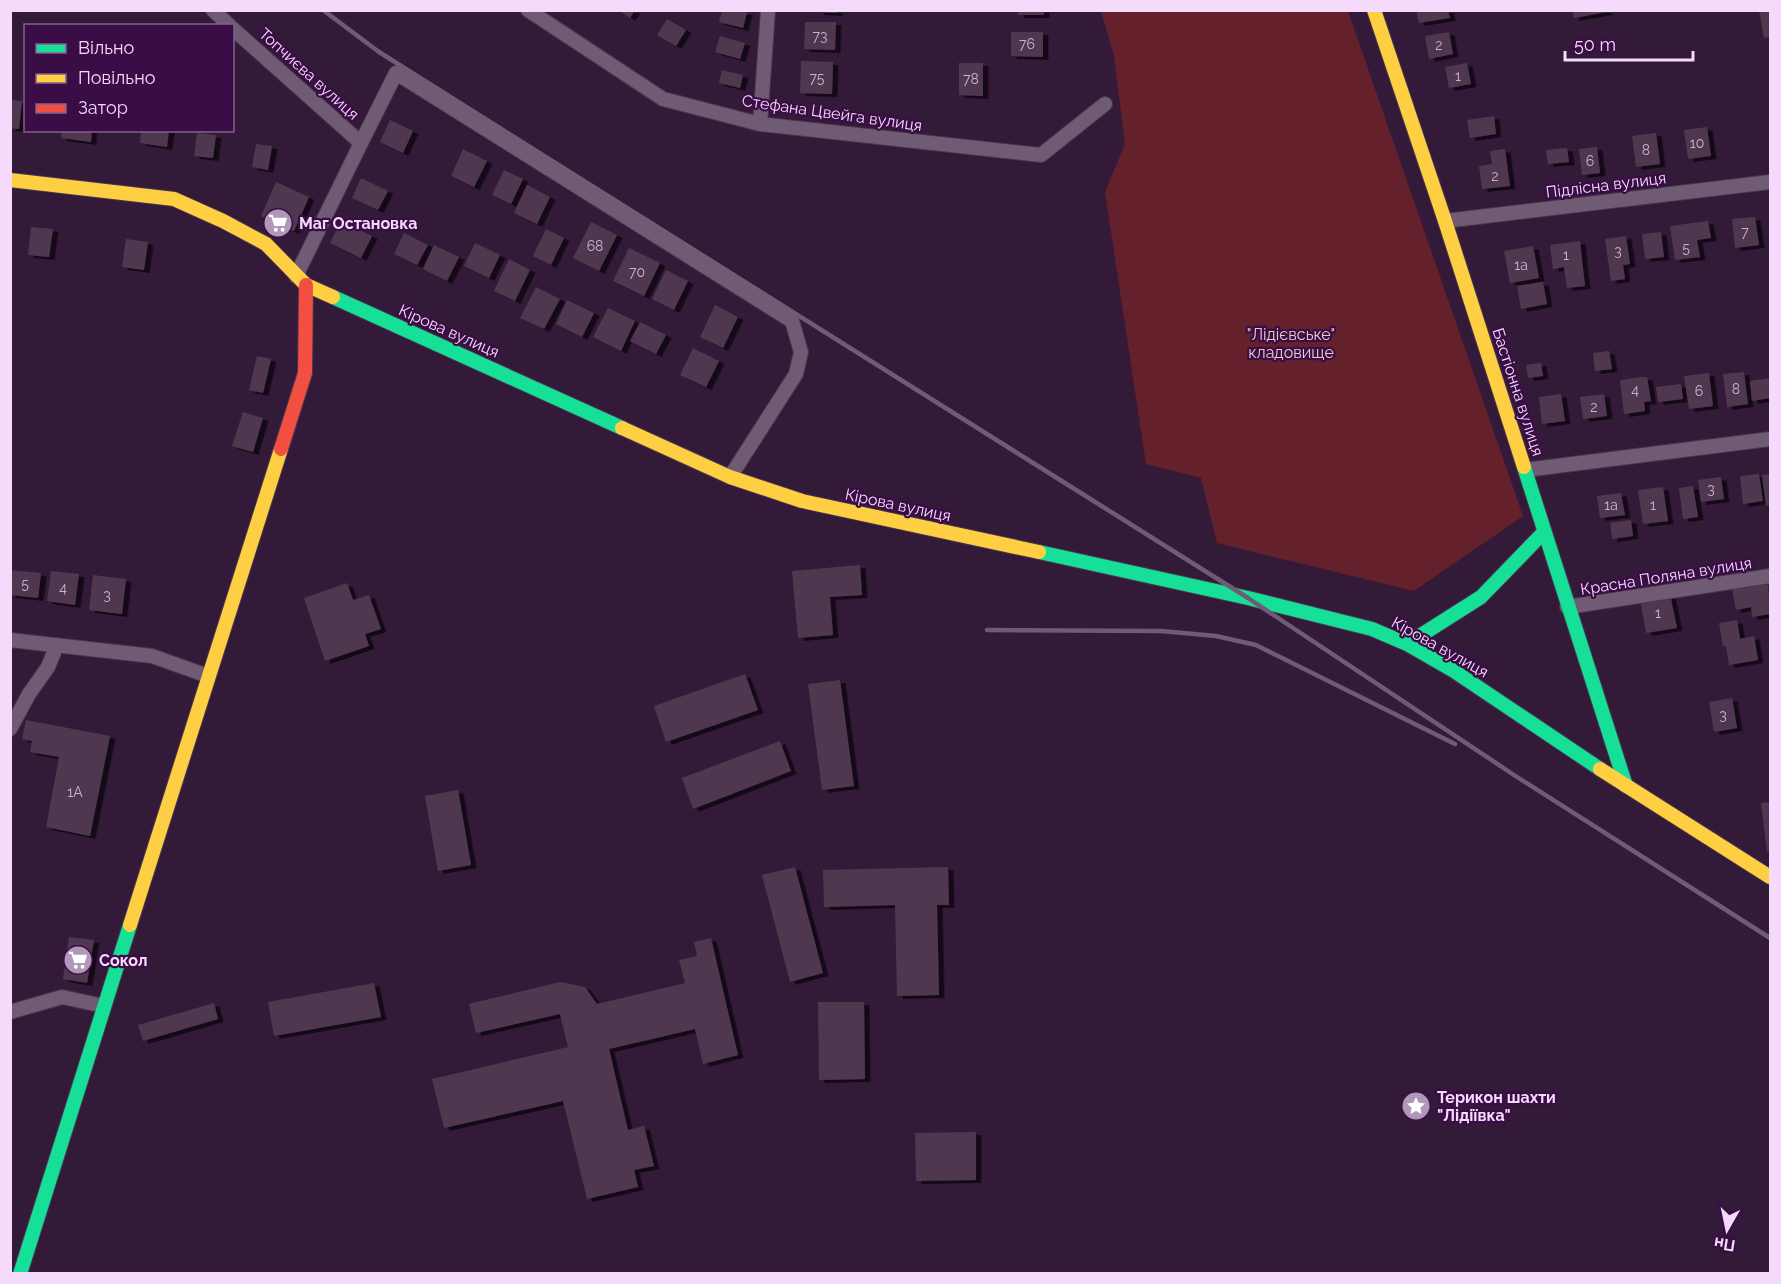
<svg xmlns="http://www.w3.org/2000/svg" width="1781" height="1284" font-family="Raleway,sans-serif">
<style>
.green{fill:#65212b}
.building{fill:#4f384f;filter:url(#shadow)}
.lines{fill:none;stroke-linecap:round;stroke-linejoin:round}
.street-casing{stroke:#4a364e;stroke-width:16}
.fast-casing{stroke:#4a364e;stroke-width:16}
.slow-casing{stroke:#4a364e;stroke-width:16}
.jam-casing{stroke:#4a364e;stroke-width:16}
.street{stroke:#6f5b74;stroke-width:14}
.fast{stroke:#16e098;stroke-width:14}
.slow{stroke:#ffcf43;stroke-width:14}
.jam{stroke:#f24e42;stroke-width:14}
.rail{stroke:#6e5b74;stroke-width:4.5}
.labels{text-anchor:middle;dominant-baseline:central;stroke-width:4.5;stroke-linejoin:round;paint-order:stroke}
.number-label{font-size:14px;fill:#ccb2d1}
.street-label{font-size:16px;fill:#f5dafc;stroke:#3b0d46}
.poi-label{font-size:16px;font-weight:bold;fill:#f5dafc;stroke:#3b0d46;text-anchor:start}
.park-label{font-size:16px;fill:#edcac9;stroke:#3b0d46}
</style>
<defs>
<filter id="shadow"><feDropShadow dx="5.5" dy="3" stdDeviation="0" flood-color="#0009"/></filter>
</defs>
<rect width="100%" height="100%" fill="#331a39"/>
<!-- green -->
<path class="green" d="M1101 11H1348L1523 516 1414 591 1217 543 1201 478 1146 464 1105 192 1125 144 1114 56Z"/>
<!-- building -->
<path class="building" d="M618 10H635L630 18Z
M722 10 747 12 743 28 719 22Z
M818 10H837V13L818 12Z
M1018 10H1044V15H1018Z
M1416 10H1448L1450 18 1419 23Z
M1572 10H1606L1607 12 1574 18Z
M1759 10H1770V37L1764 38Z
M667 19 686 30 676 46 657 35Z
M805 22H836L835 50 804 49Z
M1011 32H1043V57L1011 56Z
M1449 32 1453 54 1429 59 1425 36Z
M720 36 745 43 740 59 715 52Z
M801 61 833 62 832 94 800 93Z
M959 63H983V96L959 95Z
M1467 63 1471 84 1449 88 1445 67Z
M722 70 743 75 740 88 719 83Z
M10 100 22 101 19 129 10 128Z
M1494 116 1496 134 1470 138 1467 120Z
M390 120 413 131 403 153 380 142Z
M1707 127 1711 156 1688 159 1684 130Z
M62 130H92L91 142 61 138Z
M141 130H169L167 147 140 143Z
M197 133 216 135 213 158 194 156Z
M1656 133 1660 164 1636 167 1632 136Z
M256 144 272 146 268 170 252 167Z
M1597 147 1600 173 1582 175 1579 149Z
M1567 148 1569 162 1548 164 1546 150Z
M463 149 487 161 474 187 451 176Z
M1505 149 1510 186 1482 189 1479 166 1492 164 1490 151Z
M504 170 523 179 511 204 492 195Z
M361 178 388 191 378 210 352 198Z
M276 182 309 197 294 231 261 216Z
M527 185 550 197 537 224 514 213Z
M1755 217 1759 245 1735 248 1732 219Z
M341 221 372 236 361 258 330 243Z
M1708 221 1711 238 1697 240 1700 257 1675 260 1670 226Z
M591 222 617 235 599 271 573 258Z
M31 227 53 229 49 257 28 255Z
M546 229 564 238 551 265 533 256Z
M1661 232 1664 257 1645 259 1642 234Z
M404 233 428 245 417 265 394 254Z
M1626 236 1630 264 1623 265 1625 279 1611 281 1605 239Z
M126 239 148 242 144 270 122 267Z
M1580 241 1585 286 1567 288 1564 267 1553 269 1550 245Z
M475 243 500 255 489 278 464 266Z
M434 245 459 257 447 281 423 269Z
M1533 246 1539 278 1510 283 1504 251Z
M629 248 660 263 644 296 613 281Z
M509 259 530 270 515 301 494 291Z
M666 270 688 281 674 310 652 299Z
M1543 282 1547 304 1521 309 1517 286Z
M536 287 560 299 544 329 520 318Z
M567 300 594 313 582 337 556 324Z
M715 305 738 317 723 348 700 337Z
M608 308 635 321 621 351 593 337Z
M640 322 666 335 656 354 630 341Z
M693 348 719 361 706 387 680 375Z
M1609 351 1612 369 1595 371 1593 353Z
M257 356 271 359 263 393 249 390Z
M1541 363 1543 376 1528 378 1526 365Z
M1744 372 1748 404 1727 407 1723 374Z
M1709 373 1713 406 1689 409 1684 376Z
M1641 377H1647L1651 401 1644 402 1645 411 1624 414 1620 380Z
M1770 378V398L1752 401 1750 381Z
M1681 384 1683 399 1658 402 1656 387Z
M1561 394 1565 421 1542 424 1539 397Z
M1604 394 1607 416 1583 419 1580 397Z
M243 412 263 418 253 452 232 446Z
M1759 474 1763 501 1743 504 1740 476Z
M1770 474V505L1766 506 1762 475Z
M1721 477 1724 499 1701 502 1698 480Z
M1693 486 1698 517 1683 519 1679 488Z
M1663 487 1668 521 1643 524 1638 490Z
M1621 493 1625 515 1600 518 1597 496Z
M1631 520 1633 536 1612 539 1610 523Z
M860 565 862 595 830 597 833 635 798 638 792 571Z
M10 570 41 573 38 598 10 595Z
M51 571 79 574 75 605 47 601Z
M93 575 126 579 122 614 89 610Z
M1768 582 1770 614 1752 617 1751 607 1736 610 1731 583Z
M347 583 353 600 369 595 381 629 365 634 369 646 325 661 304 598Z
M1670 594 1677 628 1646 633 1640 599Z
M1737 620 1740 639 1754 636 1758 660 1729 665 1726 646H1723L1719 623Z
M745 674 758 710 666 742 654 706Z
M840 680 854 786 822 790 808 684Z
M1732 698 1737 728 1714 732 1709 702Z
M26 720 110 736 90 836 46 827 59 757 30 752 32 741 22 739Z
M780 741 791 771 693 809 682 778Z
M458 790 471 865 438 871 425 796Z
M1770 802V851L1767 852 1761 803Z
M795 867 823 973 790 982 762 875Z
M948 867 949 905H937L939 995 897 996 895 905 824 907 823 870Z
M69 937 94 940 87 983 63 979Z
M711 938 738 1055 703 1064 695 1029 609 1049 628 1130 644 1126 654 1166 634 1170 638 1187 587 1199 563 1101 444 1128 432 1079 568 1047 560 1014 476 1033 469 1004 560 982 585 987 597 1004 685 983 679 960 697 956 694 942Z
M374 983 381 1017 274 1036 268 1002Z
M818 1002H864L865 1079 819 1080Z
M214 1003 218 1019 143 1041 138 1025Z
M976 1132V1180L916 1181 915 1133Z"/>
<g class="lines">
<!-- street casing -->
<g class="street-casing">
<path id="street" d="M213 10 230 26
M528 10 663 99 760 124 1041 155 1105 104
M232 28 361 143 296 276
M760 124 768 10
M361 143 396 73 792 321 801 352 796 374 730 477
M1445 221 1770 182
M1525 470 1770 439
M1567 607 1770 576
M10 640 152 656 208 676
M10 729 29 694 48 667 57 645
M10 1012 62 997 104 1006"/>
</g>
<!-- fast casing -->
<g class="fast-casing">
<path id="fast" d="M333 297 622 428
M1524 467 1626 786
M1039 552 1248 598 1372 629 1407 644 1454 671 1600 769
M1407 644 1481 597 1544 532
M20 1274 130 925"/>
</g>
<!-- slow casing -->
<g class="slow-casing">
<path id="slow" d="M1374 10 1445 221 1524 467
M10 180 174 199 223 221 266 244 306 285 333 297
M622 428 730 477 802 501 1039 552
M1600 769 1770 877
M130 925 281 449"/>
</g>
<!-- jam casing -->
<g class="jam-casing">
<path id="jam" d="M281 449 305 373 306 285"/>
</g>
<!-- street -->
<use href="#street" class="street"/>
<!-- fast -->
<use href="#fast" class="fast"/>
<!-- slow -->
<use href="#slow" class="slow"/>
<!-- jam -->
<use href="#jam" class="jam"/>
<!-- rail -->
<path class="rail" d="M323 10 379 52 1248 598 1514 775 1770 938
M987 630 1161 631 1216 636 1256 645 1455 744"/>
</g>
<!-- icons -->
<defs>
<g id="supermarket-disc" transform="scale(1.5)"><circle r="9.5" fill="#b197b8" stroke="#3b0d46"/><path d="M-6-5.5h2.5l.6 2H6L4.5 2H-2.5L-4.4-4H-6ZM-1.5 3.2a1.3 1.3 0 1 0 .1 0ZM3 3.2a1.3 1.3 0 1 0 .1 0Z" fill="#fff"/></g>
<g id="sight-disc" transform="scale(1.5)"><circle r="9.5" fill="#b197b8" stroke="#3b0d46"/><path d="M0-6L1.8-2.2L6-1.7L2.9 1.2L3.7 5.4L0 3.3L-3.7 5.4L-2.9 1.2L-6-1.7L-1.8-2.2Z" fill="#fff"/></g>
</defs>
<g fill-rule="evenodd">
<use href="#supermarket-disc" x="278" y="223"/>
<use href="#supermarket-disc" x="78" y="960"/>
<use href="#sight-disc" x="1416" y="1106"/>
</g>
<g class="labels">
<!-- number labels -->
<g class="number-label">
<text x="820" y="36">73</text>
<text x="1027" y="44">76</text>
<text x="1439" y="45">2</text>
<text x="1458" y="76">1</text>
<text x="817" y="78">75</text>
<text x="971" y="79">78</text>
<text x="1697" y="143">10</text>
<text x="1646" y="150">8</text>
<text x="1590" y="161">6</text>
<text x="1495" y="176">2</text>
<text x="1745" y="232">7</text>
<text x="595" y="246">68</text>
<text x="1686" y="248">5</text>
<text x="1618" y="251">3</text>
<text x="1566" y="255">1</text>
<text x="1521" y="265">1а</text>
<text x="637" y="272">70</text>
<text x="1736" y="389">8</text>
<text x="1635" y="390">4</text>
<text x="1699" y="391">6</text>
<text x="1594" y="407">2</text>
<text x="1711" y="489">3</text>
<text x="1611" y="505">1а</text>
<text x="1653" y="505">1</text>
<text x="25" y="584">5</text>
<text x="63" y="588">4</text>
<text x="107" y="595">3</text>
<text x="1658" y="613">1</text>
<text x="1723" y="715">3</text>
<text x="75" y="792">1А</text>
</g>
<!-- street labels -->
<g class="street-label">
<text transform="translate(309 74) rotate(42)">Топчиєва вулиця</text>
<text transform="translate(832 113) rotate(8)">Стефана Цвейга вулиця</text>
<text transform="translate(1606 185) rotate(-7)">Підлісна вулиця</text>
<text transform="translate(449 331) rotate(24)">Кірова вулиця</text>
<text transform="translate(1518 392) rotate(72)">Бастіонна вулиця</text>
<text transform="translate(898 505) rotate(12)">Кірова вулиця</text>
<text transform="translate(1666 576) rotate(-9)">Красна Поляна вулиця</text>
<text transform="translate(1440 647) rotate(29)">Кірова вулиця</text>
</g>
<!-- poi labels -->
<g class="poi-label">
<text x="299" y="223">Маг Остановка</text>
<text x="99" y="960">Сокол</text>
<text x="1437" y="1097">Терикон шахти<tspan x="1437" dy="18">"Лідіївка"</tspan></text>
</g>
<!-- park labels -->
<g class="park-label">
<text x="1291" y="334">"Лідієвське"<tspan x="1291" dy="18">кладовище</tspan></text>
</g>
</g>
<!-- border -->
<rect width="1781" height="1284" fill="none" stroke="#f5dafc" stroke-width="24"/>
<!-- legend -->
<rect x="24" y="24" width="210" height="108" fill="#3b0d46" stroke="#855f8f" stroke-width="1.5"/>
<rect x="36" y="44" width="30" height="9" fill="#16e098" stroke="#855f8f" stroke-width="1.5"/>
<text x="78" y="54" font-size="18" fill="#f5dafc">Вільно</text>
<rect x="36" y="74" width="30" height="9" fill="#ffcf43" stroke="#855f8f" stroke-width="1.5"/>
<text x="78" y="84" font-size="18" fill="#f5dafc">Повільно</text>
<rect x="36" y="104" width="30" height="9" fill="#f24e42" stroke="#855f8f" stroke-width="1.5"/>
<text x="78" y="114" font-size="18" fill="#f5dafc">Затор</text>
<!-- north arrow -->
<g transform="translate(1727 1230) rotate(189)" stroke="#3b0d46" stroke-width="4.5" paint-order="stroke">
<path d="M0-4.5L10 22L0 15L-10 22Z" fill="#f5dafc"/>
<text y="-9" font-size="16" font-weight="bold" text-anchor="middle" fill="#f5dafc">Пн</text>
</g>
<!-- scale -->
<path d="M1565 51v9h128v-9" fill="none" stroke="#f5dafc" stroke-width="3"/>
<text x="1574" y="51" font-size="18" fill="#f5dafc" stroke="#3b0d46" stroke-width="4.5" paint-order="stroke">50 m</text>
</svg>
